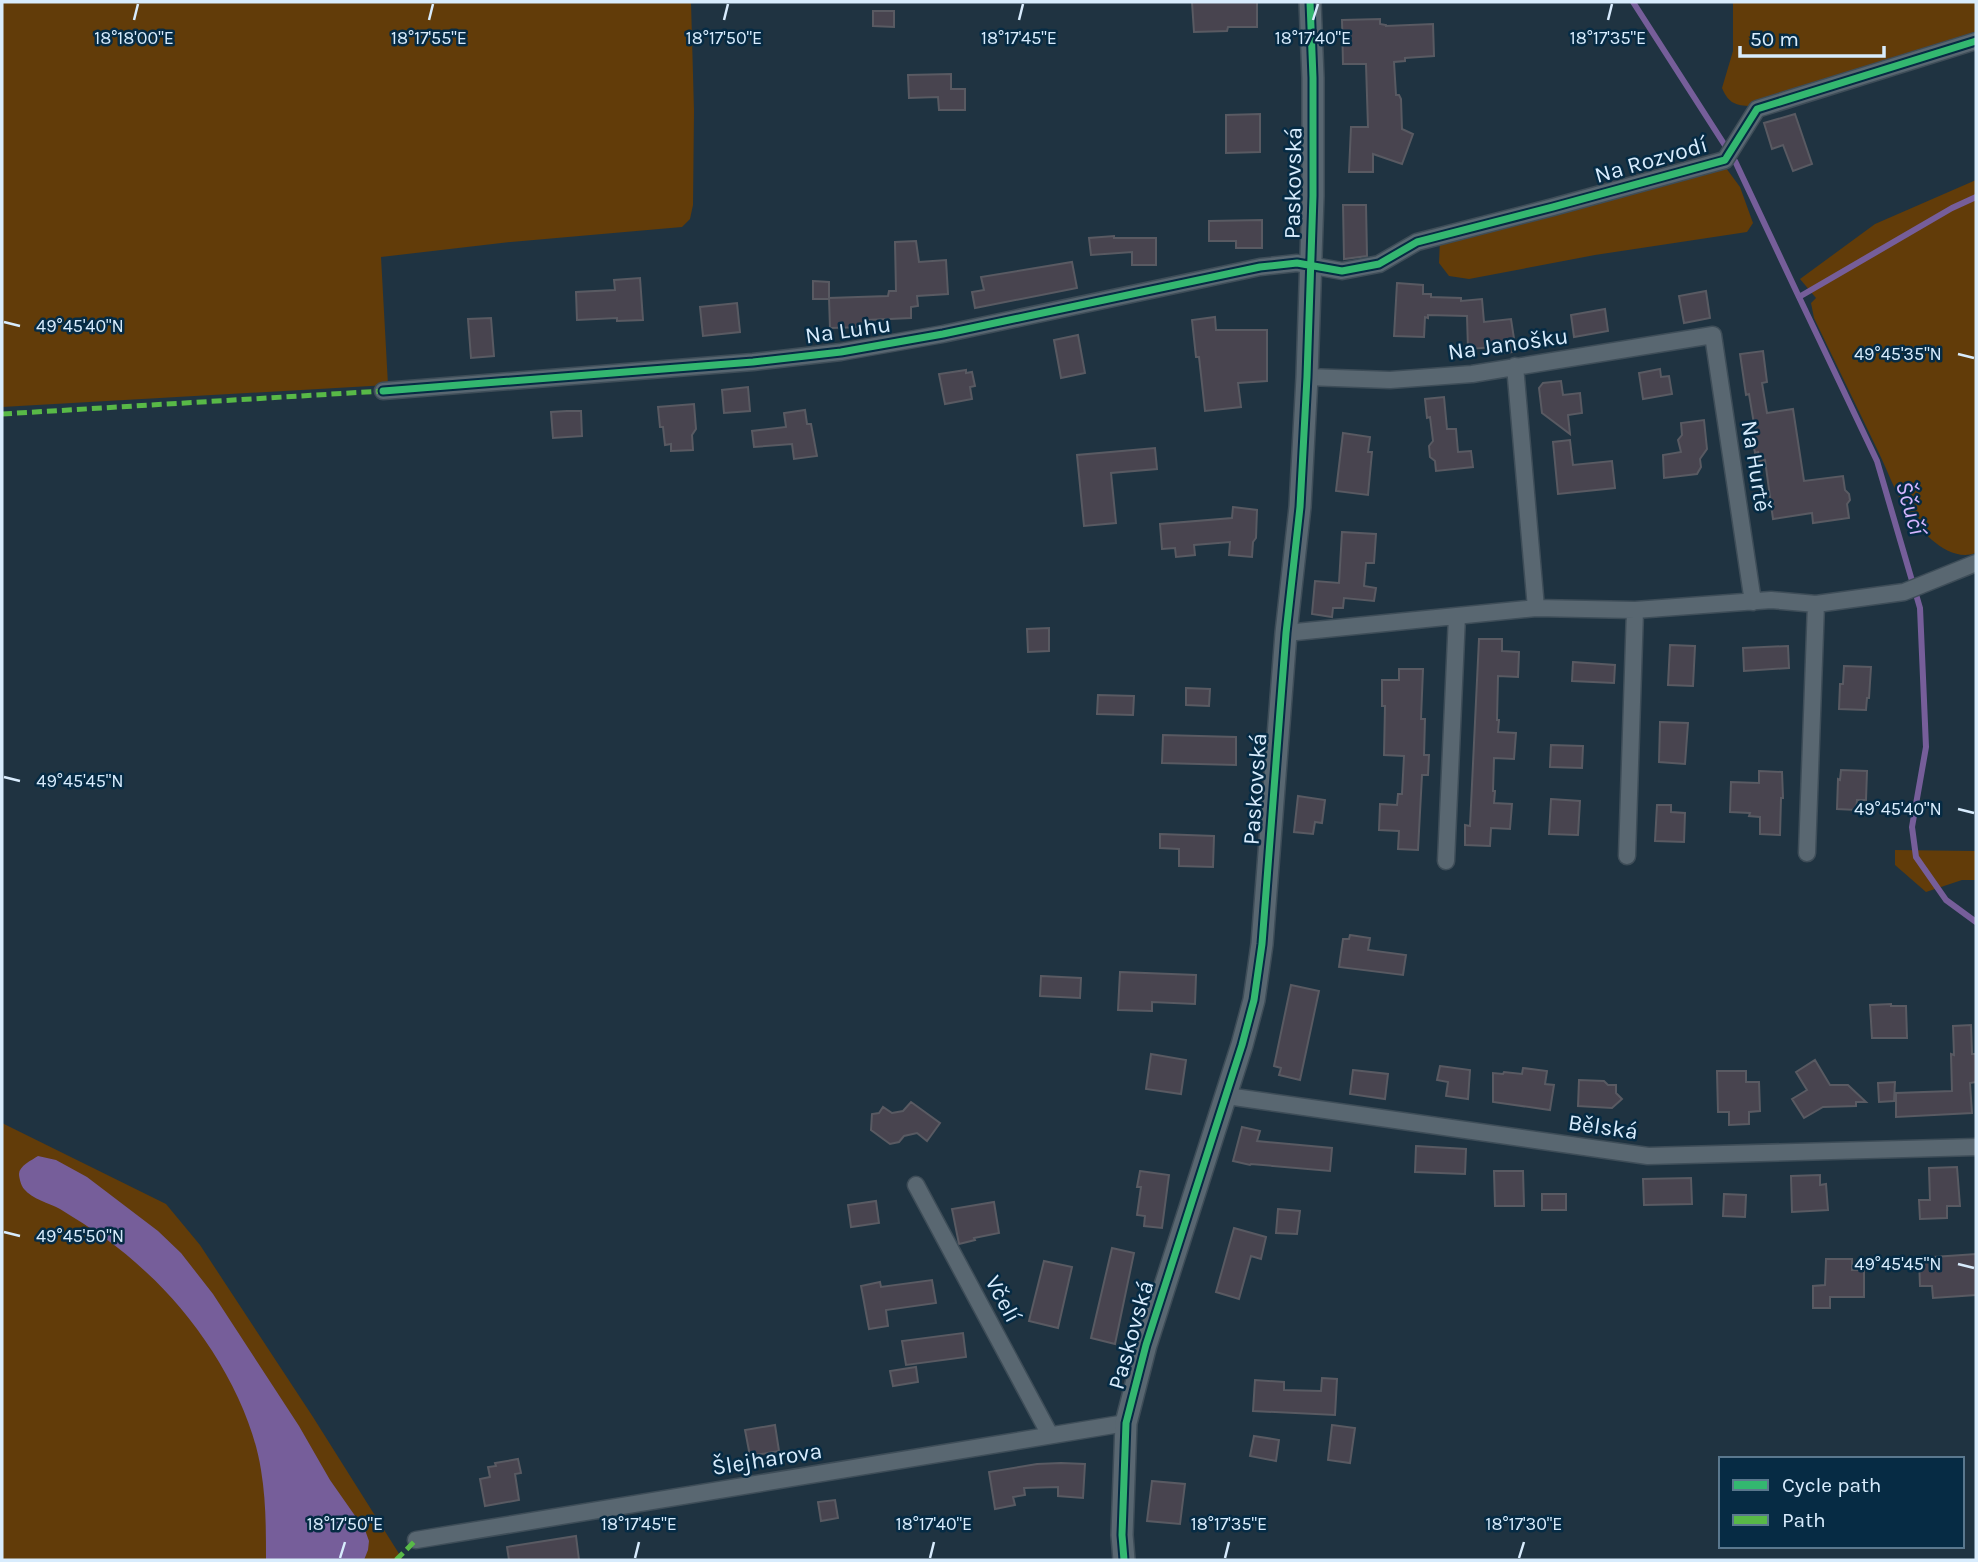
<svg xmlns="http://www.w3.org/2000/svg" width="1978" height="1562" font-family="Karla,sans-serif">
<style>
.green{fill:#623c09}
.water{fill:#765e9a}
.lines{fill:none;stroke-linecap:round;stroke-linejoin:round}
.stream{stroke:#765e9a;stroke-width:6}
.building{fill:#48444f;stroke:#595a62;stroke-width:2}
.minor-casing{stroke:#3e4d58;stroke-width:19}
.tertiary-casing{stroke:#3e4d58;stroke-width:24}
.minor{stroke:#596771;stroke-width:16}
.tertiary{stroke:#596771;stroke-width:21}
.quiet{stroke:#58b947;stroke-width:5;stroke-dasharray:10 5;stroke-linecap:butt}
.cycleway-casing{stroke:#062b44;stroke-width:11}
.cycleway{stroke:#33b770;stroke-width:7}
.ticks{fill:none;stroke:#d8ecfd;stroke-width:2.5}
.labels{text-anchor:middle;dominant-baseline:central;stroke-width:5;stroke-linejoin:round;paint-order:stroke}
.street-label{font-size:23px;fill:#d8ecfd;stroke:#062b44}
.water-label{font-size:24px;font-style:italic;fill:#d4b5fe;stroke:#062b44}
.ticks-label{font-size:18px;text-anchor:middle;fill:#d8ecfd;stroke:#062b44;stroke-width:5;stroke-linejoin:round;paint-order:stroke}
</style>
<rect width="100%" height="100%" fill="#1f3341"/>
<!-- green -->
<path class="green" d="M2 2H691L694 111 693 205 690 219 682 227 511 242 381 257 388 385 2 407Z
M1733 2H1976V34L1748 106C1734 105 1728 102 1722 88L1733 51Z
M1726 168 1740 187 1753 223 1747 232 1595 255 1469 279 1449 276 1439 263 1440 239 1664 186Z
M1976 180V553C1949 563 1921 532 1908 512 1895 493 1887 469 1877 449 1856 405 1835 362 1814 318L1811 303 1816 298 1800 279 1875 224Z
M1895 850 1976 851V880H1962L1926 892 1895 865Z
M2 1123 166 1204 200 1245 313 1417 403 1560H2Z"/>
<!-- water -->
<path class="water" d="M38 1156 56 1160 87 1177 158 1231 181 1253 213 1294 299 1426 330 1480 365 1530 369 1541 368 1550 364 1560H266C266 1530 266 1500 261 1470 250 1399 199 1320 146 1272 120 1247 91 1228 60 1209 49 1203 32 1199 24 1189 21 1186 19 1177 19 1174 19 1166 32 1160 38 1156Z"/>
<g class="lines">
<!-- stream -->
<path class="stream" d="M1633 2 1735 161 1799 297
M1976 197 1952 208 1799 297 1877 461 1920 608 1926 747 1912 827 1916 857 1946 900 1976 922"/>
</g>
<!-- building -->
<path class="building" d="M1192 2H1257V27H1228L1227 31 1194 32Z
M873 11H894V27L873 26Z
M1380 19V24L1386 25V26L1433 24 1434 56 1405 58V61L1394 62 1396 95H1399L1401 99 1402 129 1413 134 1402 164 1373 154V172H1349L1351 127H1368L1366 64H1343L1342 20Z
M951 74V89H965V110H939L938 97 909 98 908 75Z
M1260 114V152L1226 153V115Z
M1795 114 1812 164 1793 171 1783 145 1772 149 1764 123Z
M1343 205H1366L1367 256 1344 259Z
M1262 220V248H1236V241H1209V221Z
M1114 236V238H1156V265H1132V252L1091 255 1089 238Z
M916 241 919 262 946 260 948 294 917 296 918 306 911 307V318L867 320V327L830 328 829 298 888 296 889 291H896L895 242Z
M1072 262 1077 288 975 308 972 292 984 290 981 277Z
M640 278 643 320 617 321V318L577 320 576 292 615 290 614 280Z
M813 281 829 282V299H813Z
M1397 283 1423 285V294H1431V297L1461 298V301L1482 299 1484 322 1511 319 1515 345H1512V352L1496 354 1495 347 1468 349 1467 316 1428 315V318L1425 317 1424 337 1394 336Z
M1706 291 1710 318 1684 323 1679 296Z
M737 303 740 332 703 336 700 307Z
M1605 309 1608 331 1574 337 1571 315Z
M1215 317 1216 330H1267V381L1238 383 1241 407 1205 411 1199 357H1196L1192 320Z
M491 318 494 356 471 358 468 319Z
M1078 335 1085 373 1061 378 1054 340Z
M1763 351 1767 382 1762 383 1767 413 1793 409 1804 481 1843 476 1845 490 1849 494 1850 500 1847 504 1849 518 1813 523 1812 513 1773 519 1765 460 1759 461 1758 452 1755 453 1750 425 1754 424 1749 394 1746 395 1740 354Z
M1660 369 1661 377 1669 376 1672 394 1643 399 1639 373Z
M966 370V373L972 372 975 386 970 387 972 399 945 404 939 374Z
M1561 381 1563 395 1580 393 1582 413 1568 415 1570 434 1542 413 1539 388 1543 383Z
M748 387 750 411 724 413 722 390Z
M1444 397 1447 429H1456L1458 452 1471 451 1473 467 1436 471 1435 461 1430 457 1429 446 1433 441 1430 417 1427 418 1425 399Z
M694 404 696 429 692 435 693 450 671 451V444L665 445 663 427H660L658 407Z
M805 410 807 424H811L817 456 794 459 792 444 754 447 752 431 786 427 784 413Z
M567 411H581L582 436 553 438 551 412Z
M1704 420 1707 449 1700 459 1701 467 1697 474 1664 478 1663 455 1681 452 1678 440 1682 435 1681 423Z
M1343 433 1370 437 1368 452H1372L1368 495 1336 491Z
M1570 440 1573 465 1612 461 1615 488 1558 494 1553 442Z
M1155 448 1157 469 1111 473 1116 523 1084 526 1077 455Z
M1233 507 1257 510 1256 538 1253 542 1252 557 1229 555 1230 542 1194 545 1195 555 1176 557 1175 548 1162 549 1160 524 1232 518Z
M1342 532 1376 534 1374 563H1366L1364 586 1376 588 1374 601 1344 598 1343 608H1333L1332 617 1312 614 1315 581 1339 583Z
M1049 628V651L1028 652 1027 629Z
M1479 639H1502V651L1519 652 1518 677 1498 676 1497 720H1499L1498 732 1516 733 1514 759 1494 758 1493 791H1495L1494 803 1512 804 1510 829 1491 828 1490 846 1465 845V825L1470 826Z
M1670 645 1695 646 1693 686 1668 685Z
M1788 646 1789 668 1744 671 1743 648Z
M1573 662 1615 665 1614 683 1572 681Z
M1844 666 1871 667 1869 698H1867L1866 710 1839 709 1840 684H1843Z
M1399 669H1423L1421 719H1425L1424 755H1429L1428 775H1422L1418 850 1398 849 1399 831 1379 830 1380 804 1397 805 1398 794H1402L1404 756 1384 755 1385 706H1382V680H1399Z
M1186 688 1210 689 1209 706 1186 705Z
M1098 695 1134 696 1133 715 1097 714Z
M1660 722 1688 723 1685 764 1659 762Z
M1163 735 1236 737V765L1162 763Z
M1551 745 1583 746 1582 768 1550 767Z
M1841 770 1867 771 1866 800H1857L1856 810 1837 809 1838 779 1840 780Z
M1759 771 1782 772 1783 798H1781L1780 835 1760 834V817L1749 816 1750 813 1730 812 1731 782 1759 783Z
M1298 796 1325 800 1322 823 1315 822 1313 834 1294 832Z
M1551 799 1580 801 1578 835 1549 834Z
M1657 805H1671V812L1685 813 1684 842 1655 841Z
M1160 834 1214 836 1213 867 1179 866V849L1160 848Z
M1350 935 1370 938 1368 950 1406 955 1403 975 1339 967 1343 939H1349Z
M1120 972 1196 975 1195 1004 1152 1002V1011L1118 1010Z
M1041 976 1081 978 1080 998 1040 996Z
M1291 985 1319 991 1300 1080 1279 1075 1281 1068 1274 1066Z
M1891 1004V1006H1906L1907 1038H1872L1870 1005Z
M1971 1025 1972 1054H1976V1082L1970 1083 1972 1113 1896 1117V1093L1952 1091 1951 1054 1954 1055 1953 1026Z
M1151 1054 1186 1060 1181 1094 1146 1089Z
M1815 1060 1830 1085H1848L1866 1102H1856V1106L1823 1107 1804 1118 1792 1099 1807 1090 1796 1072Z
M1440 1066 1470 1070 1468 1099 1446 1096 1448 1082 1437 1080Z
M1523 1068 1547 1071 1545 1084 1554 1085 1550 1110 1493 1102V1073L1503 1074 1504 1072 1522 1074Z
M1353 1070 1388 1074 1385 1099 1350 1094Z
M1717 1071H1746V1082H1759L1760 1111 1749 1112V1124L1729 1125V1112H1718Z
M1579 1080 1604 1081 1608 1085H1616V1093L1622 1099 1612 1108 1578 1106Z
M1895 1082 1894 1101 1879 1102 1878 1083Z
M911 1102 940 1123 927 1141 917 1133 904 1136 899 1142 890 1144 871 1130 872 1114 879 1113 883 1107 892 1113 903 1111Z
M1242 1127 1260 1131 1257 1141 1332 1148 1330 1171 1251 1164 1250 1165 1233 1161Z
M1416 1146 1466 1149 1465 1174 1415 1172Z
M1957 1167 1960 1206H1947V1218L1920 1219 1919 1200H1930L1929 1168Z
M1140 1171 1169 1175 1162 1228 1144 1226 1145 1216 1137 1215 1141 1187H1137Z
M1494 1171H1523L1524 1206H1495Z
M1820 1175V1185L1826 1184 1828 1210 1792 1212 1791 1176Z
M1691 1178 1692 1204 1644 1205 1643 1179Z
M1542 1194H1566V1210H1542Z
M1724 1194 1746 1195 1745 1217 1723 1216Z
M876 1201 879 1223 851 1227 848 1205Z
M994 1202 999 1233 974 1238 975 1240 959 1244 952 1209Z
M1278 1209 1300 1211 1297 1234 1276 1233Z
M1234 1228 1266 1237 1261 1259 1251 1256 1239 1299 1216 1292Z
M1112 1248 1134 1253 1115 1344 1091 1338Z
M1976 1254V1295L1933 1298 1932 1286H1920L1919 1258Z
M1826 1259H1852V1270H1864V1297H1830V1308H1813V1286L1825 1285Z
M1044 1261 1072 1267 1058 1328 1029 1321Z
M932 1280 936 1303 886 1310 888 1326 869 1329 861 1286 880 1282 881 1287Z
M963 1333 966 1357 906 1365 902 1341Z
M916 1367 918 1382 893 1386 890 1371Z
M1322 1378 1337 1379 1335 1415 1253 1411 1255 1380 1284 1382V1390L1321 1391Z
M775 1425 779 1451 750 1456 745 1430Z
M1332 1425 1355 1428 1350 1463 1328 1460Z
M1254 1436 1279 1440 1276 1461 1250 1456Z
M518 1459 521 1473 515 1474 519 1500 485 1506 480 1479 490 1477 488 1467 496 1466 495 1463Z
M1061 1463 1085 1464 1083 1498 1058 1496V1487L1024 1488 1025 1495 1013 1497 1015 1505 995 1509 989 1472 1037 1464Z
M1152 1481 1185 1484 1180 1524 1147 1521Z
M835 1500 838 1518 821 1521 818 1502Z
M576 1536 579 1560H509L507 1547Z"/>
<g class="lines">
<!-- minor casing -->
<g class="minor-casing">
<path id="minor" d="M1515 366 1536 608
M1307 377 1390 380 1472 374 1713 335 1753 602
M383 391 753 362 841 352 943 334 1260 267 1297 263 1342 271 1379 264 1417 242 1553 207 1725 160 1757 109 1976 41
M1286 633 1536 608 1635 610 1771 600 1816 604 1904 592 1976 563
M1807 853 1816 604
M1627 856 1635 610
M1446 861 1457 616
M1227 1096 1648 1156 1976 1147
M916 1185 1050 1435
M416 1540 1126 1423"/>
</g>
<!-- tertiary casing -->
<g class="tertiary-casing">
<path id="tertiary" d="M1124 1560 1122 1535 1126 1423 1146 1345 1242 1045 1254 1000 1262 944 1286 633 1300 507 1307 377 1313 196V78L1310 2"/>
</g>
<!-- minor -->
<use href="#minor" class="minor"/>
<!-- tertiary -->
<use href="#tertiary" class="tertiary"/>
<!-- quiet -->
<path class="quiet" d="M2 414 383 391
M396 1560 416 1540"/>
<!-- cycleway casing -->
<g class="cycleway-casing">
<path id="cycleway" d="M383 391 753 362 841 352 943 334 1260 267 1297 263 1342 271 1379 264 1417 242 1553 207 1725 160 1757 109 1976 41
M1124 1560 1122 1535 1126 1423 1146 1345 1242 1045 1254 1000 1262 944 1286 633 1300 507 1307 377 1313 196V78L1310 2"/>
</g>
<!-- cycleway -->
<use href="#cycleway" class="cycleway"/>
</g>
<!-- ticks -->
<path class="ticks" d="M134 20 138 4M429 20 433 4M724 20 728 4M1019 20 1023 4M1313 20 1318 4M1608 20 1612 4M4 322 20 326M1958 354 1974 358M4 777 20 781M1958 809 1974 813M4 1232 20 1236M1958 1264 1974 1268M340 1558 345 1542M635 1558 639 1542M930 1558 934 1542M1225 1558 1229 1542M1519 1558 1524 1542"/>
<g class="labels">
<!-- street labels -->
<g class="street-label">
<text transform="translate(1651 160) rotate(-16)">Na Rozvodí</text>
<text transform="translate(1293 183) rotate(-89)">Paskovská</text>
<text transform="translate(848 330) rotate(-8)">Na Luhu</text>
<text transform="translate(1508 344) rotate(-8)">Na Janošku</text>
<text transform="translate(1756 466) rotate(81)">Na Hurtě</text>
<text transform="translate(1255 789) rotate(-86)">Paskovská</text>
<text transform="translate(1603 1127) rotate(8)">Bělská</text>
<text transform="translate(1003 1299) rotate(62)">Včelí</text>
<text transform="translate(1131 1335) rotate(-74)">Paskovská</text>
<text transform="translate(767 1459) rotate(-9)">Šlejharova</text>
</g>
<!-- water labels -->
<g class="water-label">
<text transform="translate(1911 508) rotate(74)">Ščučí</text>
</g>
</g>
<g class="ticks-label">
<text x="134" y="44">18°18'00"E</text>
<text x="429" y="44">18°17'55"E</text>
<text x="724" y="44">18°17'50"E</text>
<text x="1019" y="44">18°17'45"E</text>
<text x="1313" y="44">18°17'40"E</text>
<text x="1608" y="44">18°17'35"E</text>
<text x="80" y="332">49°45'40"N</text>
<text x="1898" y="360">49°45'35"N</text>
<text x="80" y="787">49°45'45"N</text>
<text x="1898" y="815">49°45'40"N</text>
<text x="80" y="1242">49°45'50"N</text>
<text x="1898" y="1270">49°45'45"N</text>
<text x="345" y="1530">18°17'50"E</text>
<text x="639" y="1530">18°17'45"E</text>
<text x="934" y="1530">18°17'40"E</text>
<text x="1229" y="1530">18°17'35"E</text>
<text x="1524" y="1530">18°17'30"E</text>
</g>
<!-- border -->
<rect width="1978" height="1562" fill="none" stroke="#d8ecfd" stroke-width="7"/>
<!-- legend -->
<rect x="1719" y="1457" width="245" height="91" fill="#062b44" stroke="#5a788e" stroke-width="2"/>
<rect x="1733" y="1480" width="35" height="10" fill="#33b770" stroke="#5a788e" stroke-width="2"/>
<text x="1782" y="1492" font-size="21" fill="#d8ecfd">Cycle path</text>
<rect x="1733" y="1515" width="35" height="10" fill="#58b947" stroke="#5a788e" stroke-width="2"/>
<text x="1782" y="1527" font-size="21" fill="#d8ecfd">Path</text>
<!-- scale -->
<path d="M1740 46v10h144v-10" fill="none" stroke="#d8ecfd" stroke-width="3.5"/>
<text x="1750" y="46" font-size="21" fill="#d8ecfd" stroke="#062b44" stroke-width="5" paint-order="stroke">50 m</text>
</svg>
